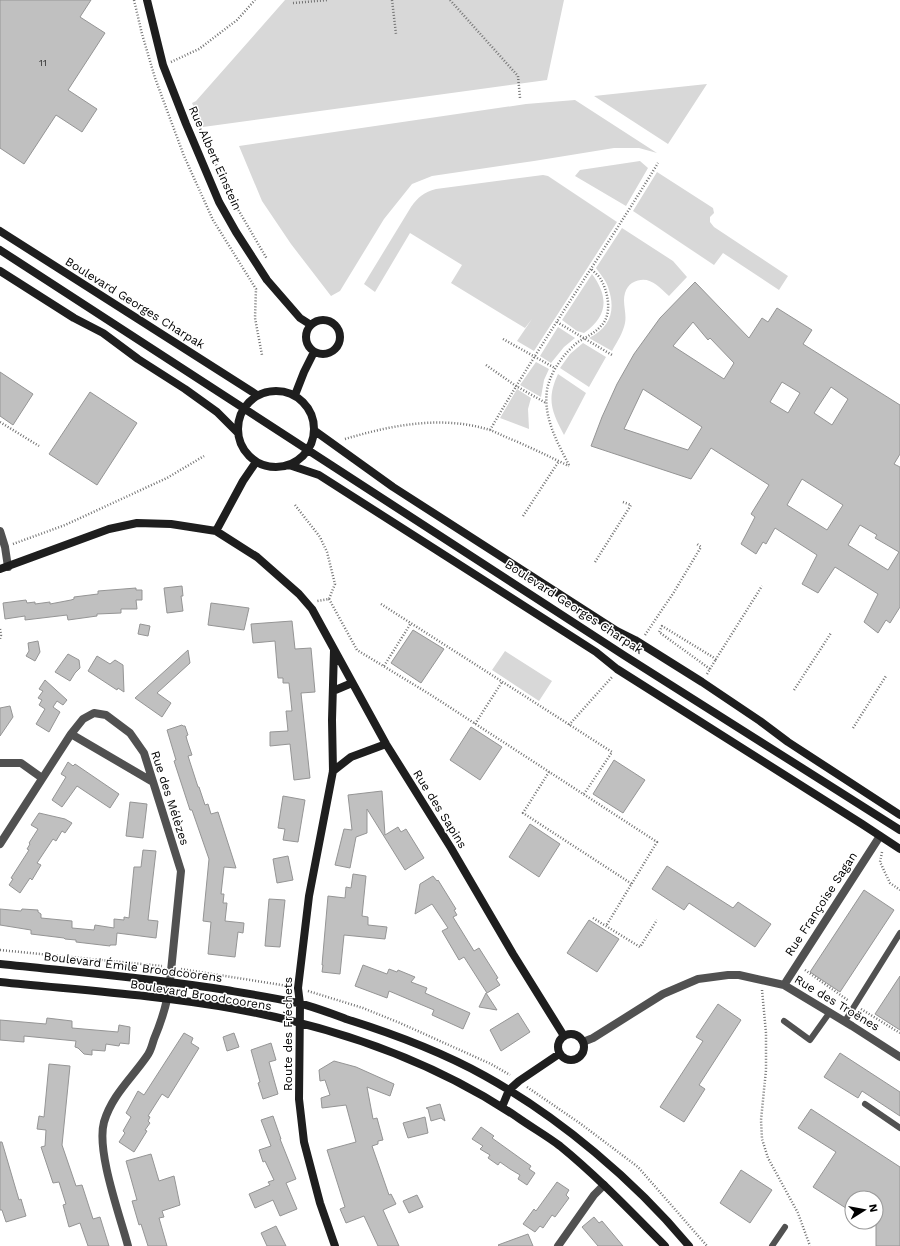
<svg xmlns="http://www.w3.org/2000/svg" width="900" height="1246" font-family="'Work Sans',sans-serif">
<style>
.green{fill:#d8d8d8}
.building{fill:#c0c0c0;stroke:#959595;fill-rule:evenodd}
.lines{fill:none;stroke-linecap:round;stroke-linejoin:round}
.path{stroke:#737373;stroke-width:2.5;stroke-dasharray:1 2;stroke-linecap:butt}
.lane{stroke:#515151;stroke-width:6}
.street{stroke:#515151;stroke-width:8}
.secondary{stroke:#1e1e1e;stroke-width:8}
.labels{text-anchor:middle;dominant-baseline:central;stroke-width:3;stroke-linejoin:round;paint-order:stroke}
.number-label{font-size:10px;fill:#303030}
.street-label{font-size:12px;fill:#000;stroke:#fff}
</style>
<rect width="100%" height="100%" fill="#fff"/>
<!-- green -->
<path class="green" d="M285 0H564L547 80 203 127 192 103 196 101Z
M707 84 668 144 594 96Z
M575 100 657 153 639 148H614L534 161 432 176 412 184 384 219 340 291 331 296 291 244 262 201 239 146 526 104Z
M640 161 648 168 626 206 575 176 580 170Z
M657 172 713 208 714 213 710 217V222L714 227 788 276 779 290 723 253 714 265 633 211Z
M543 175 548 176 617 222 534 351 517 341 532 319 525 328 451 283 462 265 410 233 375 292 364 284 411 207C418 197 424 192 436 189Z
M622 228 673 261 687 277 669 296C657 285 648 274 632 283 629 285 626 289 625 293 622 303 627 313 625 323 623 333 617 342 612 351L589 338C611 327 616 310 608 287 606 280 600 274 596 268Z
M592 274C609 297 608 316 584 333L577 331 562 320Z
M558 327 575 338 564 347 551 363 540 356Z
M583 343 606 357 589 387 560 368 570 354Z
M536 362 549 369 544 380 541 397 520 385Z
M558 374 586 393 564 435C552 412 546 400 558 374Z
M517 389 531 398 528 409 529 429 500 418Z
M505 651 552 681 539 701 492 670Z"/>
<!-- building -->
<path class="building" d="M0 0H91L80 17 105 33 68 90 97 109 82 132 56 115 24 164 0 148Z
M695 282 749 338 762 318 768 322 777 308 812 330 803 344 900 405V454L894 464 900 467V607L890 623 886 620 878 633 864 622 878 594 835 567 818 593 802 584 817 555 775 528 766 544 763 542 756 554 741 544 755 517 751 514 769 485 711 448 691 479 591 446 602 417 617 384 634 354 660 318ZM693 322 708 340 710 338 734 363 724 379 673 346ZM782 382 800 393 788 413 770 402ZM831 387 848 399 832 425 814 413ZM643 389 702 427 688 450 624 429ZM802 479 843 505 827 530 787 505ZM860 525 877 535 875 538 899 552 888 570 848 545Z
M0 372 33 394 13 425 0 416Z
M90 392 137 423 97 485 49 454Z
M182 586 183 596H181L183 611 167 613 164 588Z
M136 588V590H142V600H136L137 609H121V613L97 614V616L68 620 67 615 25 620V616L5 619 3 603 26 600 27 603 35 602V604L50 602V604L71 600 74 599V597L98 594V591Z
M211 603 249 608 244 630 208 625Z
M292 621 295 649 311 648 315 692 301 693 310 778 294 780 290 744 270 746V732L288 731 286 711H292L289 683H283V678H278L275 641 253 643 251 624Z
M140 624 150 626 148 636 138 634Z
M413 630 444 649 421 683 391 663Z
M38 641 40 652 35 661 26 656 29 651 28 643Z
M188 650 190 663 157 693 171 703 162 717 135 698Z
M68 654 79 660 80 668 75 673 70 681 55 672Z
M97 656 110 664 115 660 123 665 124 692 118 688 117 690 88 671Z
M45 680 67 700 63 705 57 701 53 707 60 712 49 732 36 724 45 709 39 705 42 700 38 698 43 691 39 689Z
M10 706 13 717 0 736V708Z
M182 725 183 726H185L188 735 186 736 187 740 192 755 188 756 198 787H199L205 805 208 804 211 814 218 812 236 868 224 867 221 894H224L223 903H227L225 921 244 923 243 933 238 932 235 957 208 954 211 922 203 921 209 859 192 810H190L174 761 176 760 167 730Z
M471 727 502 747 480 780 450 760Z
M614 760 645 780 623 813 593 794Z
M68 762 73 766 75 764 119 794 110 808 77 786 62 807 52 800 66 777 61 774Z
M382 791 385 835 398 827 401 832 406 829 424 858 405 870 367 809V833L356 837 350 868 335 865 344 829 352 830 348 795Z
M283 796 305 800 298 842 283 840 285 829 278 828Z
M130 802 147 804 143 838 126 836Z
M39 813 65 819 72 823 65 833 62 831 56 841 53 839 37 863 41 865 32 880 30 878 20 893 9 885 13 879 11 878 29 850 27 849 30 844 29 843 38 829 31 825Z
M530 824 560 844 539 877 509 857Z
M143 850 156 851 148 920 158 921 156 938 117 933 116 945H110V946L76 942V940L65 939 64 938 31 934V930L0 925V909L21 911 22 909 38 910V912L41 914V918L72 921V928L94 930 95 925 114 928V919L124 920V917L129 918 134 867H141Z
M288 856 293 880 277 883 273 859Z
M667 866 733 908 738 902 771 924 755 947 689 903 684 910 652 889Z
M353 874 366 876 362 916 368 917V925L387 927 385 939 344 935 340 974 322 972 323 965H322L328 896 345 898 346 887 351 888Z
M433 876 437 881 438 880 456 909 454 910 457 915 453 917 474 951 479 948 498 978 496 979 500 985 487 993 464 957 459 960 442 931 448 928 432 904 415 914 420 884Z
M864 890 894 910 840 992 810 972Z
M269 899 285 900 280 947 265 946Z
M589 920 619 939 597 972 567 953Z
M363 965 387 974 389 969 397 972 398 970 415 977 411 982 427 988 425 993 470 1013 463 1029 432 1015 434 1010 389 991 387 998 355 986Z
M900 976V1030L875 1014Z
M486 993 497 1010 479 1007Z
M718 1004 741 1020 699 1085 705 1089 684 1122 660 1107 703 1041 696 1037Z
M518 1013 530 1032 501 1051 490 1030Z
M47 1018 72 1021V1028L118 1032 119 1025 130 1027 129 1044 120 1043 119 1046 106 1044 105 1051 92 1050V1055L84 1054 78 1048 75 1047 76 1041 24 1036V1042L0 1040V1020L46 1024Z
M184 1033 193 1038 191 1043 199 1048 168 1098 162 1094 148 1116 150 1117 148 1121 150 1123 145 1130 147 1131 134 1152 119 1142 125 1133 123 1131 131 1117 126 1113 138 1091 144 1095Z
M234 1033 239 1047 227 1051 223 1037Z
M271 1043 276 1060 269 1062 278 1094 263 1099 258 1083 260 1082 251 1050Z
M840 1053 900 1092V1116L862 1091 858 1098 824 1077Z
M334 1061 356 1067 394 1084 390 1096 367 1087 373 1119 377 1118 383 1140 378 1141V1144L372 1146 389 1195 391 1194 396 1204 383 1210 399 1246H378L364 1216 346 1223 340 1209 345 1207 327 1150 356 1142 346 1105 322 1108 321 1098 330 1095 325 1080 320 1081 319 1070Z
M49 1064 70 1066 62 1145 76 1186 82 1185 93 1219 100 1217 109 1246H88L80 1223 69 1227 63 1205 66 1204 59 1182 53 1183 41 1147 45 1146 46 1130 37 1129 39 1116 44 1117Z
M440 1104 445 1121 441 1118 431 1121 428 1109 426 1108Z
M811 1109 900 1167V1246H876V1198H852V1212L813 1187 836 1152 798 1128Z
M273 1116 281 1139H280L296 1179 286 1183 297 1209 280 1216 273 1200 255 1208 249 1194 270 1185 268 1182 274 1180 265 1161 263 1162 259 1150 271 1146 261 1120Z
M425 1117 428 1133 408 1138 403 1123Z
M481 1127 494 1136 492 1138 531 1166 529 1169 535 1173 527 1185 518 1179 520 1175 510 1169 500 1162 498 1165 488 1158 490 1155 480 1149 483 1146 472 1139Z
M0 1142H2L19 1200 21 1199 26 1216 6 1222 2 1210H0Z
M151 1154 159 1181 174 1176 180 1205 162 1211 164 1217 159 1218 167 1246H148L141 1224 139 1225 132 1201 137 1200 126 1161Z
M741 1170 772 1190 750 1223 720 1203Z
M557 1182 569 1190 566 1195 569 1198 555 1217 552 1215 543 1228 540 1226 535 1232 523 1224 534 1209 536 1211Z
M417 1195 423 1207 409 1213 403 1201Z
M594 1217 599 1223 602 1221 623 1246H598L582 1227Z
M276 1226 286 1246H267L261 1233Z
M528 1234 533 1246H499L498 1245Z"/>
<g class="lines">
<!-- path -->
<path class="path" d="M134 0 142 34 155 78 184 156 213 220 256 289 255 318 262 355
M392 0 396 34
M450 0 518 76 520 98
M293 3 328 0
M171 62 199 49 237 20 255 0
M199 126 229 194 267 259
M557 322 612 355
M503 339 555 368
M486 365 516 386 546 403
M0 422 39 446
M490 430C543 339 603 253 658 163
M345 439C392 425 442 415 490 430 498 433 505 437 513 440 532 448 550 457 569 466
M569 465C557 442 543 417 547 390 550 372 564 353 578 342 586 337 595 333 601 326 613 314 608 291 600 278 597 274 594 272 591 269
M295 505 320 537 327 552 335 584 329 599 317 601
M523 516 559 461
M13 544 65 525 167 478 204 456
M595 562 631 505 623 502
M329 599 357 650 431 695 657 842 606 926
M381 604 612 752 584 794
M0 629 1 635 0 639
M645 635 674 592 701 547 697 544
M384 666 411 623
M710 669 716 659
M707 674 710 669 659 632 662 626 716 659 762 586
M794 690 831 633
M475 724 502 682
M569 725 612 677
M853 728 886 676
M549 772 523 813 632 884
M882 852 880 862 890 883 900 890
M593 918 640 947 657 920
M0 950 162 966
M181 969 288 986
M805 970 849 1001
M762 990 766 1033V1070L761 1120 762 1139 768 1158 798 1213 810 1246
M308 991 363 1008 400 1023 491 1064 510 1075
M861 1009 900 1033
M527 1087 581 1124 638 1167 707 1246"/>
<!-- lane -->
<path class="lane" d="M784 1021 810 1040 830 1012
M845 1021 900 933
M865 1104 900 1128
M772 1246 785 1227"/>
<!-- street -->
<path class="street" d="M0 531 5 547 8 567
M71 734 153 782
M0 763H21L42 778
M0 844 71 734 83 719 94 713 106 715 130 733 144 753 181 871 170 981C168 1002 162 1020 154 1039 152 1045 151 1051 147 1056 132 1078 112 1095 104 1122 96 1151 120 1216 128 1246
M784 985 880 836
M583 1042 593 1038 663 994 698 979 728 975H739L784 985 852 1026 900 1057
M558 1246 594 1195 604 1185"/>
<!-- secondary -->
<path class="secondary" d="M147 0 163 65 186 124 219 202 236 232 267 280 300 318 311 325
M0 231 257 395
M0 250 625 656 900 830
M0 271 74 318 103 333 138 359 185 389 217 412 238 433
M306 337a17 17 0 1 1 34 0a17 17 0 1 1-34 0Z
M238 429a38 38 0 1 1 76 0a38 38 0 1 1-76 0Z
M295 395 304 372 314 352
M315 431 393 487 617 631 635 640 702 682 760 721 788 742 900 815
M289 465 319 475 596 652 617 669 862 824 900 849
M216 531 243 481 256 462
M0 569 109 529 137 523 171 524 216 531 257 557 299 594 312 609 386 744 451 848 513 954 564 1036
M334 650 332 720 333 771 309 896 298 988 300 1004 299 1099 304 1142 320 1203 335 1246
M333 691 352 683
M333 771 351 757 386 744
M0 964C76 972 151 978 226 990 250 994 275 998 298 1003 315 1007 330 1013 346 1019 394 1034 442 1052 485 1076 559 1117 635 1181 689 1246
M0 982C78 990 158 995 236 1009 335 1027 433 1061 517 1117 531 1127 547 1136 560 1146 598 1177 631 1212 665 1246
M558 1047a13 13 0 1 1 26 0a13 13 0 1 1-26 0Z
M502 1107 509 1090 519 1081 559 1054"/>
</g>
<g class="labels">
<!-- number labels -->
<g class="number-label">
<text x="43" y="62">11</text>
</g>
<!-- street labels -->
<g class="street-label">
<text transform="translate(215 158) rotate(66)">Rue Albert Einstein</text>
<text transform="translate(135 303) rotate(32)">Boulevard Georges Charpak</text>
<text transform="translate(574 607) rotate(33)">Boulevard Georges Charpak</text>
<text transform="translate(170 798) rotate(72)">Rue des Mélèzes</text>
<text transform="translate(440 809) rotate(58)">Rue des Sapins</text>
<text transform="translate(821 904) rotate(-57)">Rue Françoise Sagan</text>
<text transform="translate(133 967) rotate(7)">Boulevard Émile Broodcoorens</text>
<text transform="translate(201 995) rotate(9)">Boulevard Broodcoorens</text>
<text transform="translate(837 1003) rotate(31)">Rue des Troënes</text>
<text transform="translate(288 1034) rotate(-90)">Route des Fréchets</text>
</g>
</g>
<!-- north arrow -->
<g transform="translate(864 1210) rotate(79)"><circle r="19" fill="#ffffff" stroke="#999999"/>
<path d="M0-3L7 15L0 10L-7 15Z" fill="#000000"/>
<text y="-6" font-size="11" font-weight="bold" text-anchor="middle" fill="#000000">N</text>
</g>
</svg>
